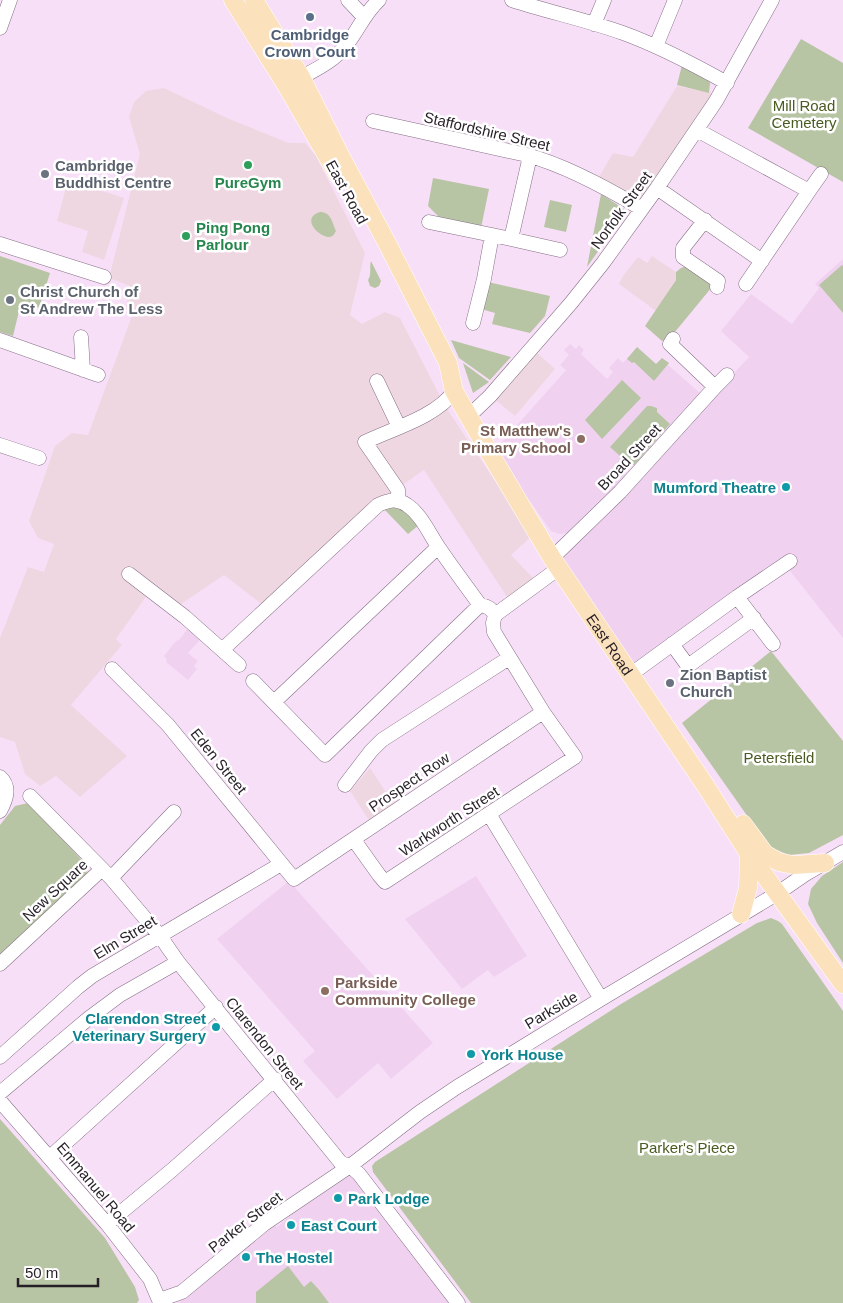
<svg xmlns="http://www.w3.org/2000/svg" width="843" height="1303" font-family="Arial,sans-serif">
<style>
.commercial{fill:#efd7e2}
.built{fill:#f0d2f0}
.green{fill:#b8c5a4}
.lines{fill:none;stroke-linecap:round;stroke-linejoin:round}
.minor-casing{stroke:#856f85;stroke-width:15}
.major-casing{stroke:#fff;stroke-width:19}
.minor{stroke:#fff;stroke-width:14}
.major{stroke:#fbe2bc;stroke-width:18}
.service-dot{fill:#5c6f8a;stroke:#fff;stroke-width:2}
.leisure-dot{fill:#2e9e5b;stroke:#fff;stroke-width:2}
.worship-dot{fill:#6b7280;stroke:#fff;stroke-width:2}
.education-dot{fill:#8d6e63;stroke:#fff;stroke-width:2}
.culture-dot{fill:#0f9aa8;stroke:#fff;stroke-width:2}
.labels{text-anchor:middle;dominant-baseline:central;stroke-width:5;stroke-linejoin:round;paint-order:stroke}
.service-label{font-size:15px;font-weight:bold;fill:#4e5e75;stroke:#fff}
.park-label{font-size:15px;fill:#495b20;stroke:#fff}
.street-label{font-size:15px;fill:#271f27;stroke:#fff}
.worship-label{font-size:15px;font-weight:bold;fill:#5b616d;stroke:#fff;text-anchor:start}
.leisure-label{font-size:15px;font-weight:bold;fill:#27864d;stroke:#fff}
.education-label{font-size:15px;font-weight:bold;fill:#785e54;stroke:#fff;text-anchor:end}
.culture-label{font-size:15px;font-weight:bold;fill:#0d838f;stroke:#fff;text-anchor:start}
</style>
<rect width="100%" height="100%" fill="#f8dff8"/>
<!-- commercial -->
<path class="commercial" d="M677 86 717 94 641 206 597 180 613 153 633 157Z
M164 88 227 118 289 143H305L316 156 365 253 350 315 362 324 385 312 400 318 445 406 532 536 511 555 535 580 509 600 424 470 378 502 264 606 224 575 178 606 148 594 116 639 122 645 71 705 127 756 80 797 56 776 40 786 25 774 15 742 0 737V638L28 567 44 572 54 544 38 538 29 521 55 446 72 433 88 435 133 313 126 308 130 286 109 278 140 154 129 117 134 102 146 91Z
M68 180 124 198 104 260 82 252 88 231 57 221Z
M652 256 676 272V279L656 311 619 284 623 276 638 257 647 263Z
M535 351 555 369 515 416 493 398Z
M370 768 395 806 370 822 350 791Z"/>
<!-- built -->
<path class="built" d="M843 259V638L783 562 633 668 559 555 616 499 749 357 721 331 751 294 792 324 819 288 815 284Z
M570 344 576 349 579 345 584 350 581 354 607 379 613 372 609 368 618 358 623 363 637 347 656 364 662 358 669 363 668 365 700 393 634 465H630L625 470V476L570 533 559 534 551 531 494 451 566 370 560 365 569 355 564 350Z
M188 628 201 639 188 653 198 661 194 666 197 669 188 680 166 662 167 659 164 656 175 642 180 639Z
M476 876 527 956 494 977 488 970 462 989 405 919Z
M289 881 433 1043 391 1079 378 1063 337 1099 303 1061 315 1051 217 939Z
M348 1171 450 1303H178L261 1234 275 1225 277 1227 296 1211V1210Z"/>
<!-- green -->
<path class="green" d="M801 39 843 63V182L748 128Z
M682 65 705 76 710 83 709 93 677 85Z
M433 178 489 189 481 228 441 219 428 206Z
M601 194 624 209 625 213 587 267Z
M550 200 572 205 566 232 544 227Z
M320 212C331 212 332 222 336 231 334 234 334 236 330 237 319 238 300 218 320 212Z
M0 256 50 273 39 308 21 303 13 336 0 332Z
M371 261 381 281 379 286 375 288 370 286 368 280C372 274 369 268 371 261Z
M690 265 712 280V287L670 338 662 341 645 326 676 280V272L681 268Z
M842 265 843 266V313L819 285Z
M488 282 550 296 545 316 530 333 492 324 495 313 481 309Z
M451 340 511 357 490 380 459 358Z
M637 347 656 364 662 358 669 363 654 381 634 362 632 363 627 359Z
M463 363 489 382 473 393Z
M622 380 641 398 602 439 585 420Z
M647 406H651L657 408V412L670 424 634 465H630L610 447Z
M396 504 419 525 408 534 383 508Z
M771 651 843 741V835L809 853 789 855 769 847 682 723Z
M28 803 31 804 89 868 86 874 0 956V825L15 806Z
M843 862V963L817 923 808 904 811 889 822 876Z
M771 918 778 921 782 924 843 1011V1303H471L373 1172 372 1166 375 1162 621 1004 757 923Z
M0 1119 105 1238 135 1287 139 1300 137 1303H0Z
M288 1266 304 1287 311 1281 320 1291 329 1303H256V1292Z"/>
<g class="lines">
<!-- minor casing -->
<g class="minor-casing">
<path id="minor" d="M348 0 364 17
M512 0C549 12 587 20 623 33 659 46 693 64 727 83
M594 24 604 0
M0 28 10 0
M656 46 675 0
M293 82C312 71 333 63 347 44 359 29 364 14 379 0
M373 121 527 155C567 166 607 188 642 209
M697 130 809 191 746 284
M657 188 762 261
M809 191 821 174
M705 220 683 248V257L718 281 717 287
M429 222 492 235
M511 239 560 250
M0 244 104 277
M473 323 484 279 492 235 511 239 530 156
M81 337 83 370
M673 339 670 344 715 387
M0 340 98 375
M377 381 399 427
M468 417 490 396 571 303 603 263 657 188 716 101 772 0
M0 445 39 458
M398 500V490L365 442C392 429 438 416 454 391
M552 558 620 492 715 387 727 375
M129 574 185 617 239 665
M737 597 773 644
M495 615 559 568
M672 644 688 666 754 618
M222 650 378 505C389 500 397 498 407 505 421 514 430 535 439 548 452 567 466 586 480 605 487 606 491 608 495 615
M112 669 168 725 294 879 543 712
M630 675 737 597 790 561
M253 681 325 755 480 605
M274 702 438 547
M0 777C11 787 6 800 0 811
M345 785 371 751 382 740 509 658
M30 796 111 878 160 936 178 962 341 1163 350 1166 359 1174 458 1303
M489 814 601 999
M354 840 379 875 385 882 575 757 543 712 494 632 493 623 495 615
M111 878 174 812
M0 964 102 869
M0 1057 78 987 92 976 281 864
M0 1093 89 1018 120 995 178 962
M0 1101 107 1224 150 1279 159 1300
M50 1157 216 1007
M107 1224 172 1170 275 1079
M159 1300 182 1292 264 1224 350 1166 420 1112 457 1087 601 999 778 893 804 875 843 852"/>
</g>
<!-- major casing -->
<g class="major-casing">
<g id="major">
<path d="M233 0 286 85 338 175"/>
<path id="s1" d="M254 0 301 77 340 155 388 245 448 363 454 391 488 450 552 558 705 785 749 854 843 984"/>
<path d="M743 824 765 854 779 862 793 865 825 863"/>
<path d="M741 914 748 888 749 854"/>
</g>
</g>
<!-- minor -->
<use href="#minor" class="minor"/>
<!-- major -->
<use href="#major" class="major"/>
</g>
<!-- markers -->
<circle class="service-dot" cx="310" cy="17" r="5"/>
<g class="leisure-dot">
<circle cx="248" cy="165" r="5"/>
<circle cx="186" cy="236" r="5"/>
</g>
<g class="worship-dot">
<circle cx="45" cy="174" r="5"/>
<circle cx="10" cy="300" r="5"/>
<circle cx="670" cy="683" r="5"/>
</g>
<g class="education-dot">
<circle cx="581" cy="439" r="5"/>
<circle cx="325" cy="991" r="5"/>
</g>
<g class="culture-dot">
<circle cx="786" cy="487" r="5"/>
<circle cx="216" cy="1027" r="5"/>
<circle cx="471" cy="1054" r="5"/>
<circle cx="338" cy="1198" r="5"/>
<circle cx="291" cy="1225" r="5"/>
<circle cx="246" cy="1257" r="5"/>
</g>
<g class="labels">
<!-- service labels -->
<g class="service-label">
<text x="310" y="34">Cambridge<tspan x="310" dy="17">Crown Court</tspan></text>
</g>
<!-- park labels -->
<g class="park-label">
<text x="804" y="105">Mill Road<tspan x="804" dy="17">Cemetery</tspan></text>
<text x="779" y="757">Petersfield</text>
<text x="687" y="1147">Parker's Piece</text>
</g>
<!-- street labels -->
<g class="street-label">
<text transform="translate(487 131) rotate(13)">Staffordshire Street</text>
<text transform="translate(347 192) rotate(61)">East Road</text>
<text transform="translate(621 210) rotate(-54)">Norfolk Street</text>
<text transform="translate(629 457) rotate(-47)">Broad Street</text>
<text stroke="none"><textPath href="#s1" startOffset="738">East Road</textPath></text>
<text transform="translate(219 761) rotate(51)">Eden Street</text>
<text transform="translate(409 782) rotate(-34)">Prospect Row</text>
<text transform="translate(449 821) rotate(-33)">Warkworth Street</text>
<text transform="translate(55 890) rotate(-43)">New Square</text>
<text transform="translate(125 937) rotate(-31)">Elm Street</text>
<text transform="translate(551 1010) rotate(-31)">Parkside</text>
<text transform="translate(265 1043) rotate(51)">Clarendon Street</text>
<text transform="translate(96 1187) rotate(50)">Emmanuel Road</text>
<text transform="translate(245 1222) rotate(-38)">Parker Street</text>
</g>
<!-- worship labels -->
<g class="worship-label">
<text x="55" y="165">Cambridge<tspan x="55" dy="17">Buddhist Centre</tspan></text>
<text x="20" y="291">Christ Church of<tspan x="20" dy="17">St Andrew The Less</tspan></text>
<text x="680" y="674">Zion Baptist<tspan x="680" dy="17">Church</tspan></text>
</g>
<!-- leisure labels -->
<g class="leisure-label">
<text x="248" y="182">PureGym</text>
<text x="196" y="227" text-anchor="start">Ping Pong<tspan x="196" dy="17">Parlour</tspan></text>
</g>
<!-- education labels -->
<g class="education-label">
<text x="571" y="430">St Matthew's<tspan x="571" dy="17">Primary School</tspan></text>
<text x="335" y="982" text-anchor="start">Parkside<tspan x="335" dy="17">Community College</tspan></text>
</g>
<!-- culture labels -->
<g class="culture-label">
<text x="776" y="487" text-anchor="end">Mumford Theatre</text>
<text x="206" y="1018" text-anchor="end">Clarendon Street<tspan x="206" dy="17">Veterinary Surgery</tspan></text>
<text x="481" y="1054">York House</text>
<text x="348" y="1198">Park Lodge</text>
<text x="301" y="1225">East Court</text>
<text x="256" y="1257">The Hostel</text>
</g>
</g>
<!-- scale -->
<path d="M18 1278v8h80v-8" fill="none" stroke="#271f27" stroke-width="2.5"/>
<text x="25" y="1278" font-size="15" fill="#271f27" stroke="#ffffff" stroke-width="4" paint-order="stroke">50 m</text>
</svg>
